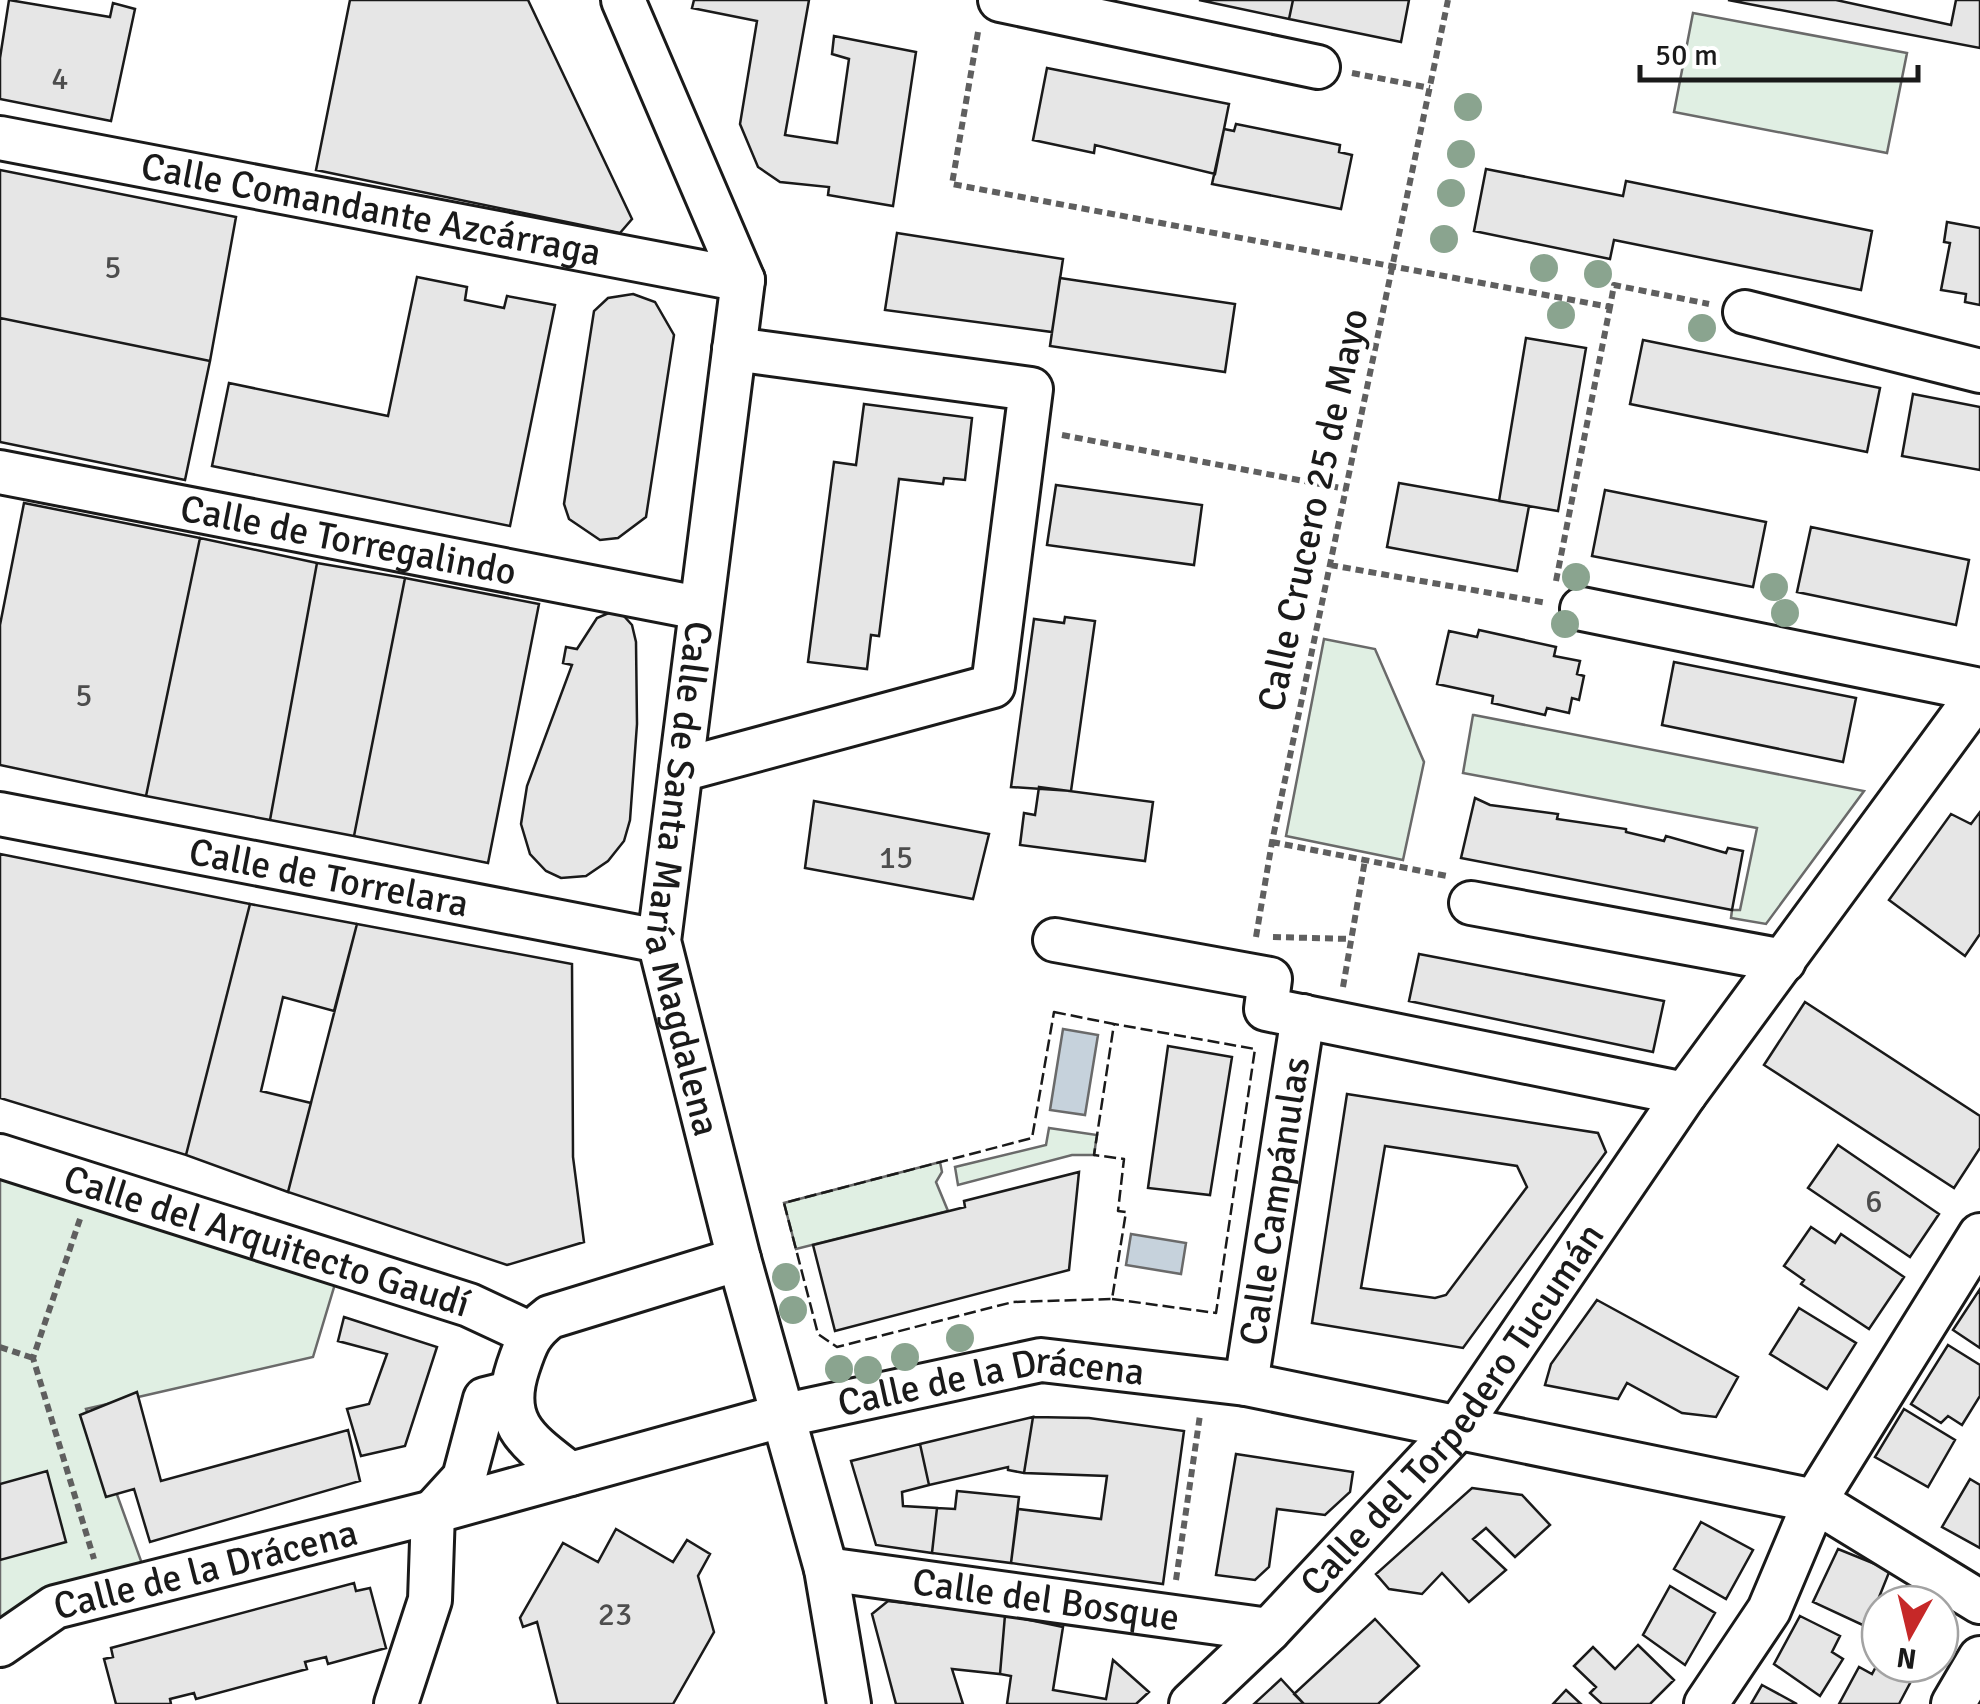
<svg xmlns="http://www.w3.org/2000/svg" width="1980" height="1704" font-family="Signika,sans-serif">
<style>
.green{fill:#e0efe3;stroke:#6a6a6a;stroke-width:2.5}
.water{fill:#c6d2dc;stroke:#6a6a6a;stroke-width:2.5}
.building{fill:#e6e6e6;stroke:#1a1a1a;stroke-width:2.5;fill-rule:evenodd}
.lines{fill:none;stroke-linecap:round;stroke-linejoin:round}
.minor-casing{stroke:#1a1a1a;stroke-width:48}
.path{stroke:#5f5f5f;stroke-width:6;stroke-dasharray:8 5;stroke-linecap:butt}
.minor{stroke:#fff;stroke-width:42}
.fence{stroke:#1a1a1a;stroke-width:2.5;stroke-dasharray:12 5;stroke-linecap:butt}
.tree{fill:#8aa48f}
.labels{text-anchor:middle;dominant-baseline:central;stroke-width:8;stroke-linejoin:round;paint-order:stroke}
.number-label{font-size:32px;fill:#4d4d4d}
.street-label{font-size:38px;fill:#1a1a1a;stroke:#fff}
</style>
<rect width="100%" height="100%" fill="#fff"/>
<!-- green -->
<path class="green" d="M1693 13 1907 53 1887 153 1674 112Z
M1324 639 1375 649 1424 762 1403 860 1286 836Z
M1473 715H1474L1864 791 1766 924 1731 918 1732 910H1740L1757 828 1463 773Z
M1049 1128 1097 1135 1094 1155H1072L958 1185 955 1167 1046 1145Z
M0 1156 341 1264 313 1357 86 1409 149 1583 0 1650Z
M940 1162 942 1172 936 1182 948 1211 796 1249 784 1203Z"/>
<!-- water -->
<path class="water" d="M1063 1029 1098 1035 1085 1115 1050 1110Z
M1131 1234 1186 1243 1181 1274 1126 1265Z"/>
<!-- building -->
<path class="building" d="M9 0 110 17 113 3 135 9 111 121 0 99V58Z
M350 0H528L632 219 620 233 316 170Z
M694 0H809L785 135 837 143 849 59 832 54 834 36 916 52 893 206 828 195 829 187 780 182 758 167 740 124 757 21 692 8Z
M1199 0H1293L1289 19Z
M1293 0H1409L1401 42 1289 19Z
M1728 0H1836L1951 25 1956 0H1980V48Z
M1047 68 1229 104 1215 174 1095 145 1094 153 1033 140Z
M1236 124 1340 145 1339 152 1352 155 1341 209 1212 184 1224 129 1234 131Z
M1486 169 1623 196 1626 181 1872 231 1861 290 1614 240 1610 259 1474 231Z
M0 170 236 217 210 361 0 318Z
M1947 222 1980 228V305L1965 302 1966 294 1941 290 1950 243 1944 242Z
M897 233 1063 259 1052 332 885 310Z
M417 277 467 287 465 300 504 308 507 296 555 305 510 526 212 466 229 383 388 416Z
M1060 278 1235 304 1225 372 1050 346Z
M633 294 655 302 674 335 646 517 618 538 600 540 569 519 564 504 594 311 608 298Z
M0 318 210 361 185 480 0 442Z
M1526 338 1586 348 1558 511 1499 501Z
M1643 340 1880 388 1867 452 1630 404Z
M1913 394 1980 407V470L1902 456Z
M864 404 972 418 965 480 944 478 943 484 899 479 879 636 871 635 867 669 808 662 834 462 856 465Z
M1399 483 1529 506 1517 571 1387 547Z
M1056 485 1202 505 1194 565 1047 545Z
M1605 490 1766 522 1753 587 1592 556Z
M24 503 200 538 146 796 0 765V625Z
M1811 527 1969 560 1956 625 1797 592Z
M200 538 317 563 270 820 146 796Z
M317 563 405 578 354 836 270 820Z
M405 578 539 604 488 863 354 836Z
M611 612 622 614 632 625 636 642 637 724 630 820 624 841 608 861 586 876 561 878 546 871 530 854 521 824 527 786 572 665 563 663 566 647 577 649 597 618Z
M1065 617 1095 621 1071 791 1011 787 1034 619 1064 623Z
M1479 630 1556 647 1554 656 1580 661 1577 674 1584 676 1579 700 1572 698 1569 713 1547 708 1545 715 1492 703 1493 696 1437 684 1449 631 1477 637Z
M1674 662 1856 698 1843 762 1662 725Z
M1039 787 1153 802 1145 861 1020 845 1024 813 1035 815Z
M1475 798 1490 805 1558 814 1557 819 1626 829V832L1664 841 1666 836 1726 853 1728 848 1743 851 1732 910 1461 858Z
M814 801 989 834 973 899 805 868Z
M1980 812V934L1965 956 1889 900 1951 814 1971 824Z
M0 854 250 904 186 1155 0 1098Z
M250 904 357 924 334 1011 283 997 261 1091 311 1103 288 1192 186 1155Z
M357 924 572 964 573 1157 584 1242 507 1265 288 1192Z
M1419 954 1664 1001 1653 1052 1409 1001Z
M1805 1002 1980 1116V1148L1954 1188 1764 1065Z
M1168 1046 1232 1057 1210 1195 1148 1188Z
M1347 1094 1598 1133 1606 1152 1463 1348 1312 1323ZM1385 1146 1517 1166 1527 1187 1446 1295 1435 1298 1361 1288Z
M1838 1145 1939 1214 1910 1257 1808 1188Z
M1079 1172 1069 1270 835 1331 813 1245 965 1207 964 1201Z
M1811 1227 1835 1243 1841 1234 1904 1277 1869 1329 1801 1284 1804 1280 1784 1266Z
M1980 1289V1348L1953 1330Z
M1597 1300 1738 1377 1716 1417 1682 1413 1627 1383 1618 1399 1545 1385 1551 1364Z
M1799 1308 1856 1343 1827 1389 1770 1354Z
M344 1317 437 1347 405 1446 361 1456 347 1409 369 1404 387 1354 338 1341Z
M1948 1345 1980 1365V1396L1962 1425 1948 1416 1941 1423 1911 1404Z
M137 1392 161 1481 348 1430 360 1481 150 1542 134 1489 106 1497 80 1415Z
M1904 1409 1955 1440 1928 1487 1875 1457Z
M1033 1417 1089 1418 1184 1431 1163 1584 1011 1563 1018 1509 1101 1519 1107 1476 1024 1473Z
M1033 1417 1024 1473 1008 1470V1467L929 1485 920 1444Z
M920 1444 929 1485 902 1492 903 1506 937 1508 932 1553 876 1545 851 1461Z
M1236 1454 1353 1472 1350 1492 1325 1515 1277 1509 1269 1567 1255 1580 1216 1575Z
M47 1471 66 1542 0 1560V1484Z
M1970 1479 1980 1485V1548L1942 1527Z
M1472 1488 1522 1495 1550 1525 1515 1557 1486 1528 1473 1539 1506 1570 1469 1602 1442 1573 1422 1594 1389 1589 1376 1574Z
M957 1491 1019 1497 1011 1563 932 1553 937 1508 955 1509Z
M1701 1522 1753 1550 1726 1599 1674 1569Z
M616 1529 673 1562 687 1540 710 1554 698 1576 714 1632 673 1704H558L537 1622 523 1627 520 1618 563 1543 598 1562Z
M1838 1549 1890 1570 1867 1627 1813 1602Z
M354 1583 356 1591 370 1588 386 1648 328 1664 326 1657 305 1662 307 1669 196 1699 194 1693 170 1699 171 1704H116L104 1659 113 1657 111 1648Z
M1670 1586 1715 1613 1685 1665 1643 1635Z
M1899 1594 1917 1604H1894Z
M888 1601 1005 1615 1000 1674 952 1669 963 1704H896L872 1614Z
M1005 1615 1063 1627 1053 1690 1106 1699 1113 1660 1149 1692 1136 1704H1007L1011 1676 1000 1674Z
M1800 1616 1840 1636 1832 1652 1843 1659 1820 1696 1774 1664Z
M1940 1617 1951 1623 1940 1643Z
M1375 1619 1419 1666 1378 1704H1304L1294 1694Z
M1638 1645 1674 1680 1650 1704H1602L1590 1693 1596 1687 1574 1666 1593 1647 1615 1669Z
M1880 1659V1664L1918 1668 1899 1704H1839L1859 1667 1872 1674Z
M1281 1679 1304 1704H1254Z
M1762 1685 1797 1704H1751Z
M1566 1690 1581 1704H1553Z"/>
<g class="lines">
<!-- minor casing -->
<g class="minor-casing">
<g id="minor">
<path id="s1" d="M623 0 743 280 659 941 739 1259 826 1569 849 1704"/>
<path d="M1000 0 1318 67"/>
<path id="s2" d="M0 138 743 280"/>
<path d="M1745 312 1980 371"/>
<path id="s3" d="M0 472 699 608"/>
<path d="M1582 609 1980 690"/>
<path d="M681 770 993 686 1031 389 734 349"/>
<path id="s4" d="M0 814 659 941"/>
<path d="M1471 903 1784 961"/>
<path d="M1055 940 1270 979 1266 1009 1685 1094"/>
<path id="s5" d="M0 1156 469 1305 529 1333"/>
<path id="s6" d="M1246 1384 1303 1016"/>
<path d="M570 1474C529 1442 499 1424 518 1367 526 1343 530 1332 550 1317L739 1259"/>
<path d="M433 1512 464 1478 485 1399 509 1393"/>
<path id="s7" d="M826 1569 1269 1630"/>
<path id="s8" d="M0 1645 55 1607 433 1512 781 1416 1041 1360 1246 1384 1815 1501 1980 1602"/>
<path d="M396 1704 430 1600 433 1512"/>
<path id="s9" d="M1191 1704 1269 1630 1457 1429 1685 1094 1980 692"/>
<path d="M1706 1704 1769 1610 1815 1501 1980 1235"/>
<path d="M1953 1704 1980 1658"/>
</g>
</g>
<!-- path -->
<path class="path" d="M978 32 952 184 1610 307 1614 285 1709 304
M1352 73 1430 88
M1062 435 1346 489
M1330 565 1547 603
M1556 581 1610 307
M1272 842 1447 876
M1256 937 1272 842 1448 0
M1273 937 1351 939
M1343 987 1365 860
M80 1219 33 1358 94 1559
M0 1347 33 1358
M1176 1580 1200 1415"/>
<!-- minor -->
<use href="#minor" class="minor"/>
<!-- fence -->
<path class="fence" d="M1054 1012 1114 1024 1094 1155 1124 1159 1118 1211 1126 1212 1112 1299 1013 1302 837 1347 818 1334 784 1203 1032 1138Z
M1112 1299 1216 1313 1255 1049 1114 1024"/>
</g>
<!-- trees -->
<g class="tree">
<circle cx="1468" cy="107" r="14"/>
<circle cx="1461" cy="154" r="14"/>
<circle cx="1451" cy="193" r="14"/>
<circle cx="1444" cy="239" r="14"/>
<circle cx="1544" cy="268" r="14"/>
<circle cx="1598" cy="274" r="14"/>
<circle cx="1561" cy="315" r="14"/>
<circle cx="1702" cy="328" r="14"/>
<circle cx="1576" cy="577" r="14"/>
<circle cx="1774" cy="587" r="14"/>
<circle cx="1785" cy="613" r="14"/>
<circle cx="1565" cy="624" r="14"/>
<circle cx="786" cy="1277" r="14"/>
<circle cx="793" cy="1310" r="14"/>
<circle cx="960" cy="1338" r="14"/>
<circle cx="905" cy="1357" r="14"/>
<circle cx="839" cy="1369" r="14"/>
<circle cx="868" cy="1370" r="14"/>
</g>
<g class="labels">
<!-- number labels -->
<g class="number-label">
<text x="60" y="78">4</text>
<text x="113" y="267">5</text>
<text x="84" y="695">5</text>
<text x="896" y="857">15</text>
<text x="1874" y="1201">6</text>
<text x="615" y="1614">23</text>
</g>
<!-- street labels -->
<g class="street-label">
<text stroke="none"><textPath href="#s2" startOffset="378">Calle Comandante Azcárraga</textPath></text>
<text transform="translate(1313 510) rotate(-78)">Calle Crucero 25 de Mayo</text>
<text stroke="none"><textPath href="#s3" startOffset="355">Calle de Torregalindo</textPath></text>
<text stroke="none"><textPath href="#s4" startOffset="335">Calle de Torrelara</textPath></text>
<text stroke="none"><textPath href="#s1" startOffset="910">Calle de Santa María Magdalena</textPath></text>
<text stroke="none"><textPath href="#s6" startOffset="185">Calle Campánulas</textPath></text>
<text stroke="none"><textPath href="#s5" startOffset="280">Calle del Arquitecto Gaudí</textPath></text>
<text stroke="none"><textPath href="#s8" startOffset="1032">Calle de la Drácena</textPath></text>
<text stroke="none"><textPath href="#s9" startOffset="395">Calle del Torpedero Tucumán</textPath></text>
<text stroke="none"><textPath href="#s8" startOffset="222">Calle de la Drácena</textPath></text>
<text stroke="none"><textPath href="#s7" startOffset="222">Calle del Bosque</textPath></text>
</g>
</g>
<!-- north arrow -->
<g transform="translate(1910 1634) rotate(188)"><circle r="48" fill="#ffffff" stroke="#a3a3a3" stroke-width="2.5"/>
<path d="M0-8L18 38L0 25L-18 38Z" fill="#c62828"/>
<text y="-15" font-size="28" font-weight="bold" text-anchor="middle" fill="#1a1a1a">N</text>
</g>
<!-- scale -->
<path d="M1640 65v15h278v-15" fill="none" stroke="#1a1a1a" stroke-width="5"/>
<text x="1655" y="65" font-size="30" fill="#1a1a1a" stroke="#ffffff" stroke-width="8" paint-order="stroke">50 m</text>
</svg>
